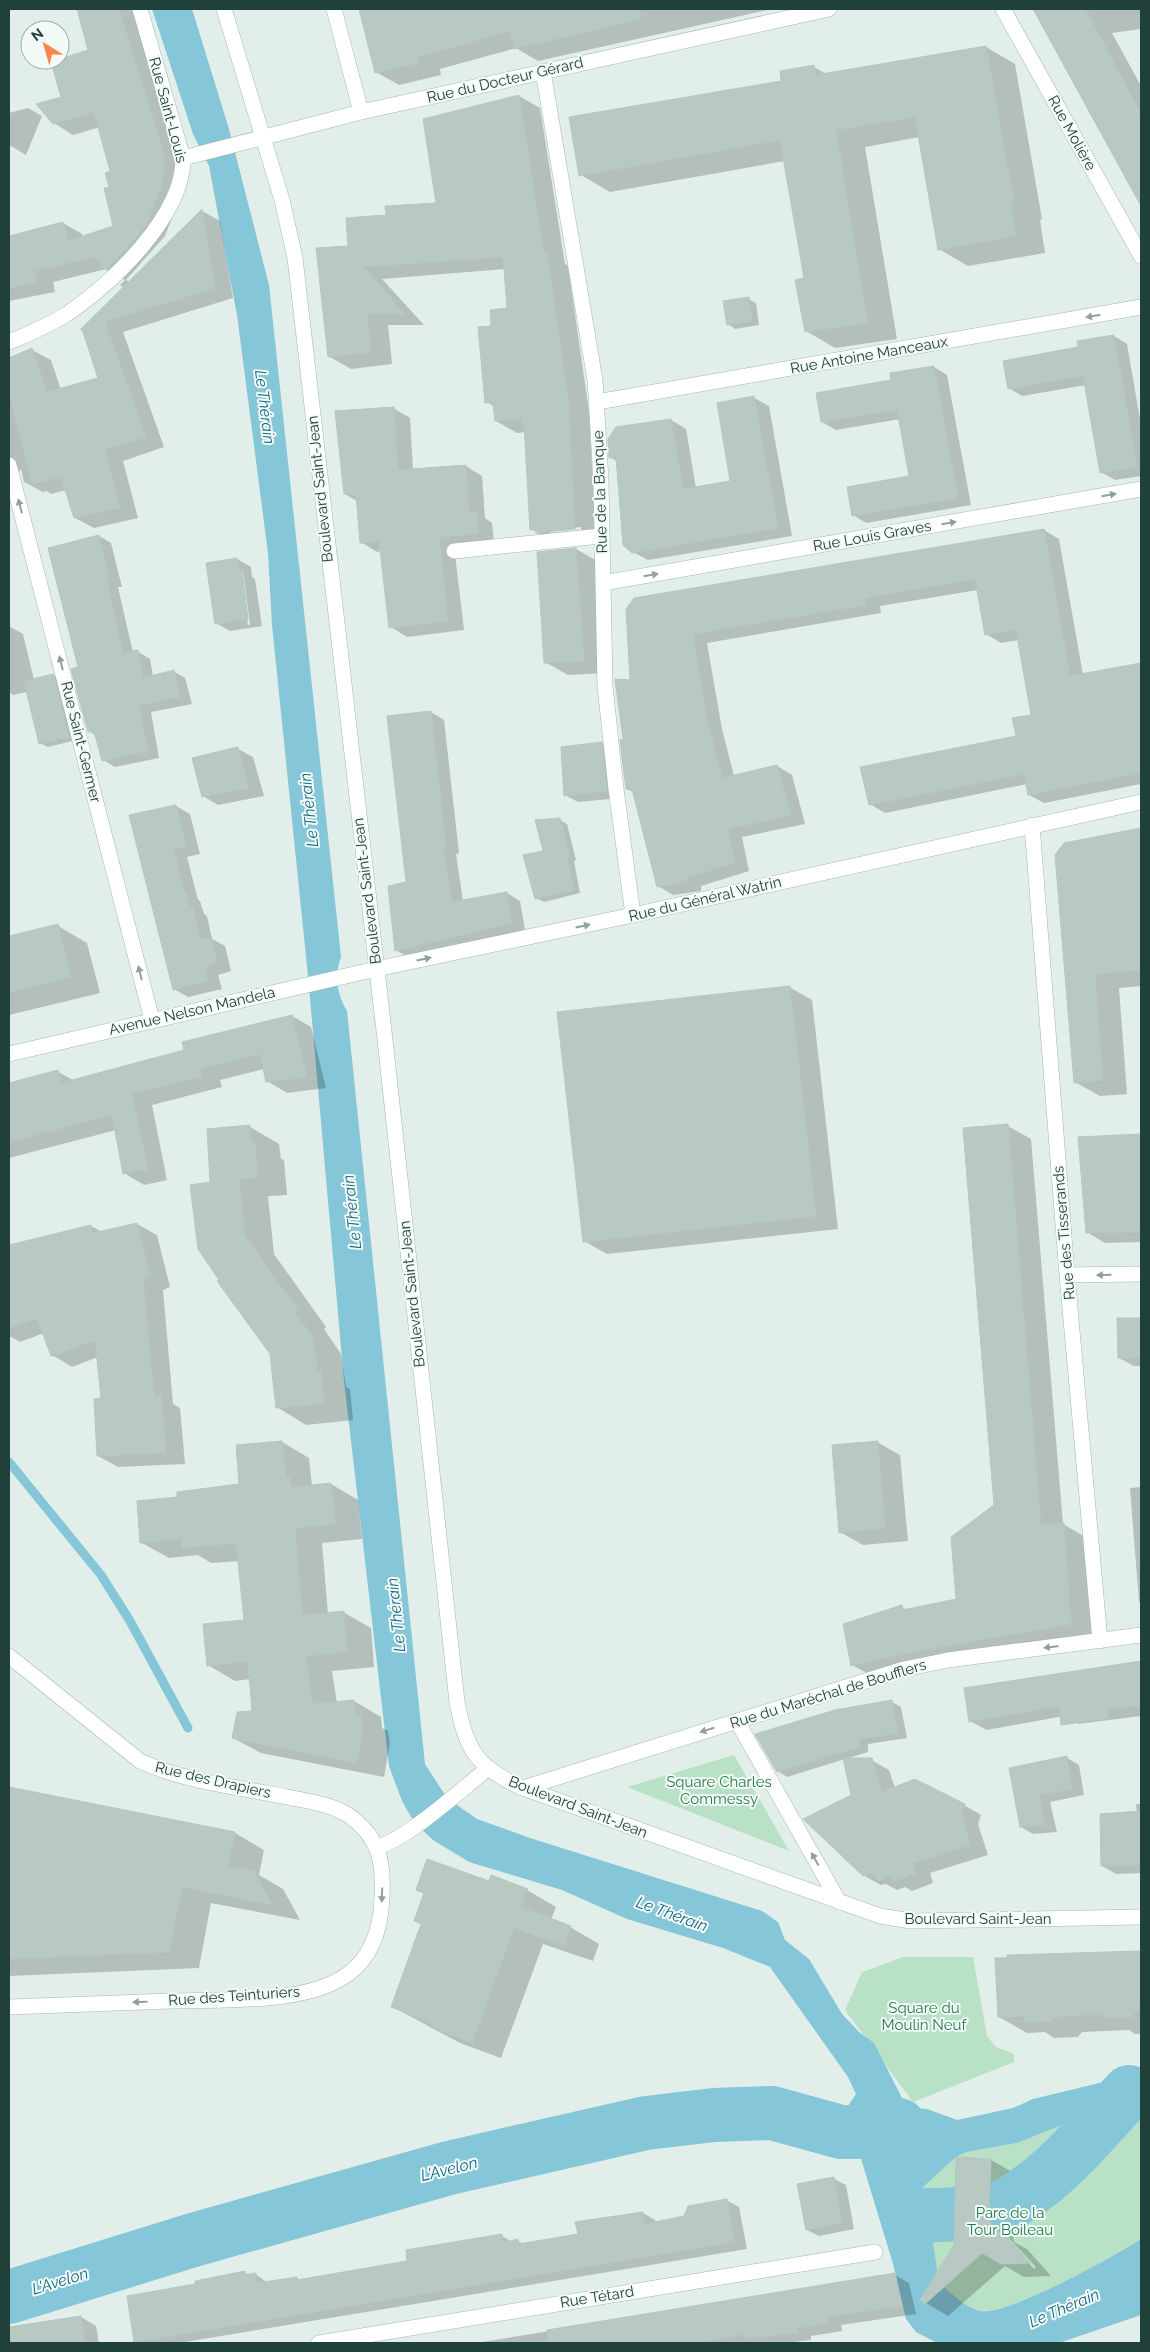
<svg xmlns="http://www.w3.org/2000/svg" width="1150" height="2352" font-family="Raleway,sans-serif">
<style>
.green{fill:#b9e1c6}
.water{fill:#85c6d8}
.shadow{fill:#0003;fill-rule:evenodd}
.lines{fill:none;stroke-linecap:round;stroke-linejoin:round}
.stream{stroke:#85c6d8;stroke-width:9}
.river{stroke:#85c6d8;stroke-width:54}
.building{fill:#b7c9c2;stroke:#b4c8c1}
.minor-casing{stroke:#a4b7b1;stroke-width:16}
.tertiary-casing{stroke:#a4b7b1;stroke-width:16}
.secondary-casing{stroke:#9fbab2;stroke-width:16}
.minor{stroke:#fff;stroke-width:15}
.tertiary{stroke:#fff;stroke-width:15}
.secondary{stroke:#fff;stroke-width:15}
.oneway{fill:#90a09c}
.labels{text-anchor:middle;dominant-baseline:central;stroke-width:4;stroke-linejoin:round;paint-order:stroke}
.street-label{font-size:15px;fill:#20413a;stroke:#f3faf7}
.park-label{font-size:15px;fill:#267c4c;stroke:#f3faf7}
.water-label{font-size:16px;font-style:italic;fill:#146983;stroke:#f3faf7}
</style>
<rect width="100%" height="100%" fill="#e2eee9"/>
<!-- green -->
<path class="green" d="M734 1755 789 1851 627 1787Z
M903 1957H973L987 2036 996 2047 1014 2054V2062L913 2102 845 2010 862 1972Z
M1141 2108V2239C1115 2256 1009 2315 981 2311 966 2309 951 2292 939 2284L927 2201 923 2186 956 2157 966 2152 1017 2143 1067 2123Z"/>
<!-- water -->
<path class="water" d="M152 9H192L229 129 269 285 341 957C334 975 337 995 347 1011L425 1764 447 1798 477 1819 530 1838 762 1911 778 1922 785 1940 809 1959 842 2014 859 2032 874 2043 903 2100 906 2099 914 2108 927 2109 957 2120 1013 2108 1033 2099 1141 2073V2108L1067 2123 1017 2143 966 2152 956 2157 923 2187 927 2201 939 2283C951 2292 966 2309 981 2311 1009 2315 1115 2256 1141 2239V2315L1059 2343H937L916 2332 906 2319 893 2264 846 2109 856 2094 848 2077 770 1967 723 1948 627 1919 562 1890 469 1862 433 1840 414 1822 402 1801 389 1766 344 1381 308 976 272 625 268 553 237 315 209 166 193 134Z"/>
<!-- shadow -->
<path class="shadow" d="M78 9H142L184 168 181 195 165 236 126 280 130 282 202 211 220 221 233 298 123 332 164 447 123 461 138 518 94 528 75 518 66 490 51 494 47 491 43 492 24 482 21 469 18 474 23 498 9 501V359L32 350 51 360 61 390 100 379 82 329 124 288 120 285 125 280 106 269 53 282 55 292 9 301V238L63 223 82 234 83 238 115 227 111 187 112 172 100 127 73 135 54 123 62 98 89 51Z
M360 9H772L538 61 516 48 440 69 441 75 399 85 376 72Z
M1034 9H1141V29L1112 33 1141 86V189L1130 183Z
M986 47 1015 64 1042 219 1040 220 1045 253 968 266 939 249 920 137 865 147 897 339 835 348 806 331 805 279 785 161 610 192 581 175 814 67 828 75Z
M519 96 540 108 565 264 568 266 589 411 596 541 558 545 531 529 525 432 517 433 496 421 495 407 487 402 493 327 508 310 505 269 382 279 424 325H388L392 364 351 369 330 357 349 247 387 217 438 204 425 119ZM581 527V530L550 533V530Z
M28 108 42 116 26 155 9 145V113Z
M748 299 756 303 759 325 735 329 728 324Z
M1114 336 1127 344 1141 425V476L1115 480 1101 472 1086 385 1022 396 1009 388 1080 348Z
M934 367 947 375 971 505 866 523 853 515 910 477 900 419 836 430 822 422 893 381Z
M754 398 769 406 792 536 648 560 633 552 618 462 610 457 671 420 686 429 696 488 732 482Z
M393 408 410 418 413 470 466 466 482 476 485 518 492 523 494 543 454 546 464 630 407 637 391 627 381 551 377 552 361 542 357 501 345 494Z
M1044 530 1059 539 1083 675 1141 664V784L1044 803 1029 795 1027 784 885 813 870 804 1018 737 1032 715 1019 640 1001 643 986 634 978 590 880 606 881 613 707 643 722 729 734 776 777 766 792 775 805 824 742 837 749 871 701 886V891L673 895 658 886 635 793 627 789 624 740 632 681 627 609Z
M99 536 111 543 122 587H118L133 653 138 652 150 659 153 676 173 671 185 678 192 704 151 712 159 758 115 767 103 760 96 736 89 731 79 668Z
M576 549 599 562 606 673 568 675 545 662Z
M237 559 251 567 252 577 255 579 262 626 230 631 216 623ZM240 571H243L250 625H248Z
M9 626 23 634 34 680 53 675 60 679 76 740 48 747 40 743 26 692 13 695 9 692Z
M431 712 444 720 459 853 456 854 463 901 507 893 520 901 525 930 409 958 396 950Z
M601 743 615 751 620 798 578 802 565 795Z
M238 749 253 757 264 796 218 805 203 796Z
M176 806 190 814 200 854 187 857 198 900 200 901 204 914 207 916 212 939 225 946 231 971 218 975 222 989 188 997 174 989 131 816Z
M560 820 567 824 576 860 574 861 580 893 544 902 536 898Z
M1141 829V986L1119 988 1127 1094 1100 1096 1075 1082 1065 844Z
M58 926 87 943 100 993 9 1015V937Z
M789 987 812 1000 838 1229 607 1254 584 1241Z
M292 1016 311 1027 326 1088 287 1093 267 1081 264 1069 220 1080 222 1087 152 1105 167 1180 144 1185 124 1173 116 1130 9 1158V1084L58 1072 73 1080 186 1050Z
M1008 1126 1031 1139 1063 1524 1087 1538 1095 1637 876 1678 852 1665 901 1607 908 1610 957 1600 995 1506Z
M250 1127 279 1144 281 1159 284 1160 287 1195 268 1196 274 1254 326 1327 324 1329 341 1354 346 1387 350 1389 353 1420 306 1425 277 1407 271 1354 220 1280 211 1183Z
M1141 1135V1242L1105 1243 1087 1232 1080 1139Z
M137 1224 157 1235 170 1287 163 1290 173 1404 180 1408 185 1464 118 1467 98 1456 102 1400 98 1357 72 1367 52 1355 44 1333 20 1342 9 1336V1246L91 1226 102 1232Z
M1118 1319H1141V1366H1134L1119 1358Z
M282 1442 309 1458 312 1486 331 1484 358 1500 362 1539 322 1543 328 1614 343 1612 371 1628 374 1667 332 1671 337 1703 354 1701 381 1717 382 1728 388 1731 390 1743 384 1777 261 1753 233 1738 253 1712 251 1679 235 1681 208 1665 245 1621 239 1561 211 1563 198 1555 169 1558 142 1543 179 1499 240 1485Z
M877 1442 900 1455 908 1541 863 1545 840 1532Z
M1141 1487V1604L1139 1602 1130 1488Z
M1141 1662V1716L1078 1724 1064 1716 987 1730 970 1721 1097 1668Z
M892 1702 901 1707 907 1738 868 1744V1752L846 1759 871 1760 889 1770 895 1788 964 1805 981 1815 978 1824 988 1855 930 1873 933 1883 912 1891 905 1887 897 1890 886 1884 881 1885 863 1875 853 1795 845 1759 787 1777 778 1771Z
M1067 1758 1079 1765 1084 1795 1050 1802 1057 1832 1033 1834 1021 1827 1010 1769Z
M9 1788 235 1833 264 1850 259 1875 283 1889 300 1920 211 1903 199 1968 9 1976Z
M1136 1804H1141V1873L1116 1874 1102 1866 1137 1813Z
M490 1882 527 1890 556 1907 551 1920 570 1927 599 1944 593 1961 543 1944 501 2058 460 2043 393 2007 422 1925 425 1894 417 1890Z
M1141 1953V2034H1135L1129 2030 1082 2032 1078 2037 1054 2038 1045 2032 1027 2033 999 2017 1008 1956Z
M991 2160 1014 2173 1011 2224 1014 2242 1027 2249 1051 2276 1024 2277 1005 2266 948 2316 926 2303 955 2245ZM1003 2235 1009 2238 1036 2267 1034 2269Z
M834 2179 846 2185 854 2229 819 2236 807 2230Z
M726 2200 739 2207 747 2249 179 2343H139L135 2341 197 2285 244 2272 249 2275 255 2274 268 2283 297 2278 301 2281 409 2262 502 2236 512 2242 518 2241 525 2245 579 2235 643 2213 655 2220 656 2223 685 2218Z
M895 2275 909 2283 916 2314 841 2325 842 2331 811 2336V2340L784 2343H476Z
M81 2317 96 2326 99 2343H33L30 2325Z"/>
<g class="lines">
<!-- stream -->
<path class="stream" d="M9 1462 101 1575 130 1621 188 1728"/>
<!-- river -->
<path class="river" d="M912 2215C931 2216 987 2214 1003 2207 1054 2180 1090 2133 1129 2092
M9 2297 193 2240 449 2168 646 2123 714 2115 772 2113 841 2132H866L899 2125"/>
</g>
<!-- building -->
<path class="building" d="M77 9H119L165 157 162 184 146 226 106 270 94 257 34 271 37 281 9 288V236L63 222 68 241 113 226 104 188 109 187 105 173 110 171 94 112 53 124 36 104 61 97 51 62 88 50Z
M359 9H639L641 19 514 49 510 31 418 57 419 63 375 73Z
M1033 9H1085L1102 40 1141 114V206Z
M986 46 1014 202 1011 203 1016 236 938 250 915 117 836 130 868 323 805 332 795 280 804 278 780 140 579 176 569 117 781 81 780 71 814 65 816 75Z
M519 95 544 253H547L568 398 575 529 536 533 535 529 530 530 524 424H522L521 419 495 421 493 402 485 403 478 327 491 326 490 310 507 308 503 257 363 267 405 314H367L371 352 328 357 316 248 348 246 346 218 386 215 385 206 436 203 423 119Z
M202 209 215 288 105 322 146 437 105 450 120 508 74 518 61 477 32 484 9 393V358L32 348 47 392 98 378 82 329 80 330Z
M749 297 752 321 727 325 723 301Z
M1114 335 1137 467 1100 473 1083 376 1008 389 1003 361 1078 347 1077 341Z
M934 366 958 498 852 516 847 487 909 476 897 410 821 422 816 393 891 380 890 373Z
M754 396 778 528 632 553 623 545 616 457 609 458 608 439 616 427 671 419 683 489 730 481 717 403Z
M394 407 398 470 466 465 469 512H477L478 534 439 537 448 621 389 628 379 541 360 543 356 495 344 494 335 411Z
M1044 529 1070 676 1141 663V773L1028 795 1024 774 869 805 860 767 1016 736 1012 718 1031 715 1016 630 985 635 975 579 865 598 866 605 693 634 707 719 722 778 777 765 791 815 728 829 735 863 686 878 687 882 657 887 632 789H626L620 740 623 739 615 679 630 680 626 609 634 598Z
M99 535 110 580 107 581 123 653 138 650 143 678 174 670 180 697 139 705 148 751 102 761 94 731 88 732 71 669 78 667 48 548Z
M576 548 584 661 544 663 537 552Z
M237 558 239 571 242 570 248 619 215 624 206 563Z
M53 674 69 737 39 744 24 681Z
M431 711 446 846 443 847 452 902 507 892 512 923 395 951 388 886 406 882 387 716Z
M602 742 607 791 564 796 561 747Z
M238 747 249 788 202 797 192 758Z
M176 805 186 846 174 850 184 892H186L190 907H193L200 940 211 937 217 963 205 967 208 981 173 990 129 815Z
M560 818 570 857H567L574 890 535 899 523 855 543 851 535 820Z
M1141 828V970L1095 974 1103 1080 1074 1083 1055 855 1064 843Z
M58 924 71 977 9 992V936Z
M790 986 816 1216 583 1242 557 1012Z
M292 1015 307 1077 266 1082 260 1054 200 1069 202 1076 132 1094 148 1169 123 1174 112 1115 9 1142V1083L58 1070 61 1083 184 1050 182 1042Z
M1008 1124 1041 1525 1064 1523 1069 1596 1068 1599 1072 1624 912 1652 851 1666 843 1624 902 1605 903 1610 956 1599 951 1537 994 1505 963 1128Z
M250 1125 252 1143 255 1142 258 1178 239 1179 245 1236 298 1310 295 1312 312 1336 318 1372 321 1371 324 1404 276 1408 270 1354 217 1281 219 1280 198 1249 190 1185 210 1182 207 1129Z
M1141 1134V1232L1086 1233 1078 1137Z
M137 1223 150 1275 143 1279 154 1396 161 1395 166 1453 97 1456 94 1399 101 1398 95 1340 51 1356 37 1318 9 1328V1245L91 1225 93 1233Z
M1117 1318H1141V1358H1118Z
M282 1441 286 1478H290L291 1487 331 1483 336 1524 295 1528 302 1615 344 1611 347 1652 306 1656 312 1704 354 1700 355 1715 361 1714 363 1727 357 1763 232 1738 237 1712 252 1711 248 1661 207 1666 203 1624 244 1620 236 1543 182 1548V1539L140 1543 137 1501 177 1497V1492L239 1484 236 1445Z
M878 1441 885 1528 839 1533 832 1445Z
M1141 1661V1705L1108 1710 1109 1718 1061 1725 1059 1706 969 1722 964 1688Z
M892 1700 898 1733 859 1739V1747L777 1772 755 1734 835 1710Z
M1067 1756 1072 1789 1039 1795 1045 1825 1020 1827 1009 1768Z
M843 1758H872L882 1792 915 1779 965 1804 961 1813 971 1845 913 1863 916 1873 893 1882 891 1876 878 1881 873 1873 863 1876 803 1819 851 1795Z
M9 1787 235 1832 228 1866 254 1871 272 1905 182 1887 169 1952 9 1959Z
M1141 1811V1865L1101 1866 1100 1814Z
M427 1859 489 1881 491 1875 528 1889 521 1907 571 1926 564 1946 514 1928 472 2043 430 2027 431 2023 391 2007 421 1924 414 1921 424 1893 416 1890Z
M1141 1951V2006L1132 2017 1106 2018V2015H1083L1053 2017 1050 2021 1025 2022V2016L998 2017 995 1958H1007V1955Z
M956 2157 991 2159 989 2210 992 2230 1004 2234 1030 2263 1001 2264 982 2253 925 2304 920 2300 954 2245Z
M834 2177 842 2223 806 2230 797 2184Z
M727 2199 735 2242 134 2342 127 2296 195 2284V2281L245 2271V2275L256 2273 257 2283 297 2277V2280L407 2261 406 2250 502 2234 503 2243 518 2239 519 2244 578 2234 575 2222 643 2212 645 2224 684 2216 688 2206Z
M895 2273 902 2306 828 2317 829 2323 797 2328 798 2333 745 2338 744 2334 697 2343H548L547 2330Z
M81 2316 85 2343H9V2327Z"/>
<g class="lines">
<!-- minor casing -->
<g class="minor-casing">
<path id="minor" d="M334 9 361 112
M1003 9 1141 256
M543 71 595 380 601 481 605 686 616 789 633 915
M183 158 361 112 829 9
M9 342C29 334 49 325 67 314 112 284 184 215 183 158L140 9
M597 402 1141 307
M9 465 152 1020
M454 551 601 536
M603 583 1141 489
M1032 825 1067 1275 1100 1641
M376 969 633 915 1141 802
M1067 1275 1141 1274
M9 1656 140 1761C185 1782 238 1787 287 1797 307 1801 331 1804 348 1815 379 1836 384 1862 382 1897 381 1927 373 1956 348 1974 306 2005 223 1999 171 2001 117 2003 63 2005 9 2007
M737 1721 839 1902
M523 1788 904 1669 948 1660 1141 1635
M378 1847C408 1838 461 1790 487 1769
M319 2343 875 2252"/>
</g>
<!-- tertiary casing -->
<g class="tertiary-casing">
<path id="tertiary" d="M9 1054 376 969"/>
</g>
<!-- secondary casing -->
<g class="secondary-casing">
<path id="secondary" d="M224 9 282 200 295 258 384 1031 457 1702C466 1750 477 1768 523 1788L880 1916 911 1921 1141 1917"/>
</g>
<!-- minor -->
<use href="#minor" class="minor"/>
<!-- tertiary -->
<use href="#tertiary" class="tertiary"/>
<!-- secondary -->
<use href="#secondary" class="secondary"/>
</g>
<!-- one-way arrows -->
<defs><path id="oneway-solid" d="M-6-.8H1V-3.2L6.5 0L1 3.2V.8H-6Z" transform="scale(1.25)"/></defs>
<g class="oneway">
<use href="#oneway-solid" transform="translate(1093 316) rotate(170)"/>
<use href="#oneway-solid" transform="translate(1109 495) rotate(-10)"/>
<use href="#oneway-solid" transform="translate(20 506) rotate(-105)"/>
<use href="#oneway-solid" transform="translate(949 523) rotate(-10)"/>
<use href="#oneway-solid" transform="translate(651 575) rotate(-10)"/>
<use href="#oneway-solid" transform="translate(61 663) rotate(-104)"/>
<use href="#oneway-solid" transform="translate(583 926) rotate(-12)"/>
<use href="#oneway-solid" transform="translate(424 959) rotate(-12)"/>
<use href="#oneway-solid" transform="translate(140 973) rotate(-104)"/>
<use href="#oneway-solid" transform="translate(1104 1275) rotate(179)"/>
<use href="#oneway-solid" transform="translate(1051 1647) rotate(173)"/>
<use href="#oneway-solid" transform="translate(707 1730) rotate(163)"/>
<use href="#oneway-solid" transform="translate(815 1859) rotate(-119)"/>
<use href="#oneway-solid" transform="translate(382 1895) rotate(92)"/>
<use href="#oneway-solid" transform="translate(140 2002) rotate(178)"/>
</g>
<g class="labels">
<!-- street labels -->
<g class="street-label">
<text transform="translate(505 80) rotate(-13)">Rue du Docteur Gérard</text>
<text transform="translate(168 110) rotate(75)">Rue Saint-Louis</text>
<text transform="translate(1072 133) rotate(61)">Rue Molière</text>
<text transform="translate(869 355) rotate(-10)">Rue Antoine Manceaux</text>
<text transform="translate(320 489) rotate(-96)">Boulevard Saint-Jean</text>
<text transform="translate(600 492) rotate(-92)">Rue de la Banque</text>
<text transform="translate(872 536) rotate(-10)">Rue Louis Graves</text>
<text transform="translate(81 742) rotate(76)">Rue Saint-Germer</text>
<text transform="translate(367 891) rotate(-97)">Boulevard Saint-Jean</text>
<text transform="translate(705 899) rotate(-13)">Rue du Général Watrin</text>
<text transform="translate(192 1011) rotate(-13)">Avenue Nelson Mandela</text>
<text transform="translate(1064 1233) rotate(-95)">Rue des Tisserands</text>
<text transform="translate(412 1294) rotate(-96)">Boulevard Saint-Jean</text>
<text transform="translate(828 1694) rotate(-17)">Rue du Maréchal de Boufflers</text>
<text transform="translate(213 1780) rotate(13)">Rue des Drapiers</text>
<text transform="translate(578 1807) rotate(21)">Boulevard Saint-Jean</text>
<text x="978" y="1919">Boulevard Saint-Jean</text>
<text transform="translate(234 1996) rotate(-4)">Rue des Teinturiers</text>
<text transform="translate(597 2297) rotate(-9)">Rue Tétard</text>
</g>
<!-- park labels -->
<g class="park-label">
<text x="719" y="1782">Square Charles<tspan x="719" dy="17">Commessy</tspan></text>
<text x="924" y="2008">Square du<tspan x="924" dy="17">Moulin Neuf</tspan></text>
<text x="1010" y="2213">Parc de la<tspan x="1010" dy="17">Tour Boileau</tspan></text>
</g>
<!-- water labels -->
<g class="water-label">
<text transform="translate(265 407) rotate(83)">Le Thérain</text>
<text transform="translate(309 810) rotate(-96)">Le Thérain</text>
<text transform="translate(352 1212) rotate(-96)">Le Thérain</text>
<text transform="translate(396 1615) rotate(-96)">Le Thérain</text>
<text transform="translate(672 1914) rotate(20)">Le Thérain</text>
<text transform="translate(449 2169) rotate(-14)">L'Avelon</text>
<text transform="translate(60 2281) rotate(-17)">L'Avelon</text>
<text transform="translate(1064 2308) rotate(-23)">Le Thérain</text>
</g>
</g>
<!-- border -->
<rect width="1150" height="2352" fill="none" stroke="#20413a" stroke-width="20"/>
<!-- north arrow -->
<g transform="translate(45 45) rotate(323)"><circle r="24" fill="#f3faf7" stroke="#9fb0ab"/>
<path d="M0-4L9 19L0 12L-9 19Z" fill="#ff854f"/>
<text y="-8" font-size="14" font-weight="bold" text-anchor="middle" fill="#20413a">N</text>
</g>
</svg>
